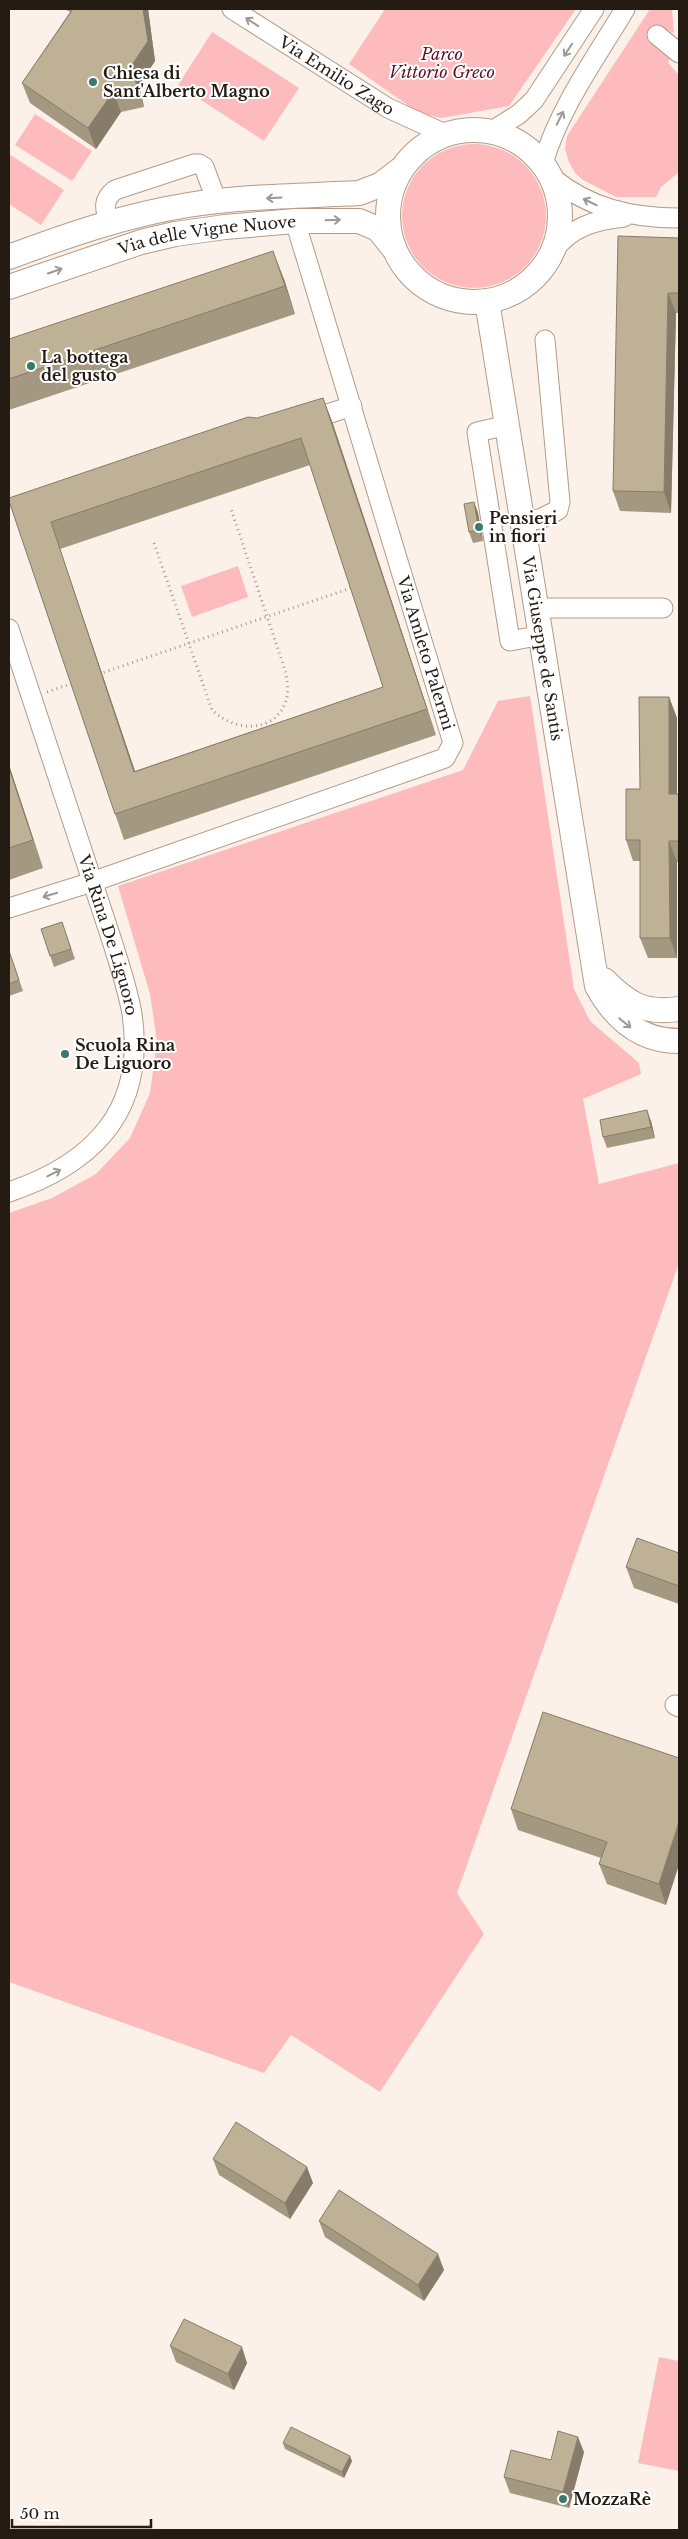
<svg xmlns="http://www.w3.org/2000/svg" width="688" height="2539" font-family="'Libre Baskerville',serif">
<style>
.green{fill:#fdbbbe}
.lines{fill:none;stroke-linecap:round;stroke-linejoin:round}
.minor-casing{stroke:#b39b86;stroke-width:21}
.major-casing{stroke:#b39b86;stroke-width:26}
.path{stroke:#a49a92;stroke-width:3;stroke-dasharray:1 4;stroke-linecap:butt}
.minor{stroke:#fff;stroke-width:19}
.major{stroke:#fff;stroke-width:24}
.wall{fill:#a49881;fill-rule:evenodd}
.shaded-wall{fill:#867c69}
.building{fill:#bfb196;stroke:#867c69;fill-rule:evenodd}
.oneway{stroke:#9c9895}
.poi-dot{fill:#387a6b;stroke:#fff;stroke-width:2}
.labels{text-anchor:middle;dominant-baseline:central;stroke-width:4;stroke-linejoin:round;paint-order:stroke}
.park-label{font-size:16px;font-style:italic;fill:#5f0f1f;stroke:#fff}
.poi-label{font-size:16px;font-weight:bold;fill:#241b13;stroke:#fff;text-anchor:start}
.street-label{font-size:16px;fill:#241b13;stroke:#fff}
</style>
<rect width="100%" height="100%" fill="#fbf1e8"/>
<!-- green -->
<path class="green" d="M385 9H576L509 106 442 118 419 113 349 64Z
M650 9H672L674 33 661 27 654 40 670 57 668 63 679 75V172L661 187 656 197H616L583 180 575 173 569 162 565 149 567 136Z
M212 32 299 88 264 141 178 85Z
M35 114 92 151 72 181 15 145Z
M402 216a72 72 0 1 1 144 0a72 72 0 1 1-144 0Z
M9 154 64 190 41 225 9 204Z
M238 566 248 597 192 617 181 586Z
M530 696 574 989 590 1021 639 1063 641 1074 583 1099 599 1184 679 1163V1263L457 1893 484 1934 380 2092 291 2035 264 2073 9 1982V1213L52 1198 96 1174 130 1138 150 1093 157 1042 150 994 118 886 463 770 498 701Z
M659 2357 679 2361V2471L638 2463Z"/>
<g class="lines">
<!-- minor casing -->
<g class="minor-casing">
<g id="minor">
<path id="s1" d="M232 9 388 108 445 134"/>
<path d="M657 35 679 53"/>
<path d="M492 131 519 114 534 100 594 9"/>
<path d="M543 163C560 107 595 59 625 9"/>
<path d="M551 177C589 208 630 218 679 218"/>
<path d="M109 223C105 209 102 200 115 190L194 164H199L204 167 217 202"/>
<path d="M553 251C571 227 595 220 624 217"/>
<path d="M306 421 352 406"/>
<path d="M508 425 477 432 510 641 542 635"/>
<path d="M524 521 540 519 558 510 560 502 545 340"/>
<path d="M538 608H663"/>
<path id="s2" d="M9 629 113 944C120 967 128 990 132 1014 146 1109 95 1163 9 1192"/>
<path d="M9 908 92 882 445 758 453 743 295 221"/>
<path d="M675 1705 679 1707"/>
</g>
</g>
<!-- major casing -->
<g class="major-casing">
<g id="major">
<circle cx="474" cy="216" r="86"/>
<path d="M9 257C68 235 126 215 188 205 244 196 303 196 359 193L380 185 401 169"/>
<path id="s3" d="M9 287 141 242 175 234 225 227 295 221H359L378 229 394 249"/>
<path id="s4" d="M487 301 597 986C615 1019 640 1041 679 1041"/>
<path d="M604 980C628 1004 644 1014 679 1009"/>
</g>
</g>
<!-- path -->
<path class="path" d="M154 543 212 710C233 731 274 735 286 701 289 692 287 682 286 673L231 509
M99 674 354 587
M47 692 74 683"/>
<!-- minor -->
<use href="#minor" class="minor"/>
<!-- major -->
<use href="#major" class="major"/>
</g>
<!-- wall -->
<path class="wall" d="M65 9H148L155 61 139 85 144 107 121 112 96 149 30 103 22 83 70 12Z
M679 238V313H676L671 513 620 511 613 491Z
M284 279 295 314 9 410V339Z
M323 398 333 424 436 735 124 840 9 501ZM310 465 383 687 135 771 60 549Z
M474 502 478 513 483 541 473 543 469 532Z
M669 697 677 718V794H679V862H677V958H648L640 938V861H633L626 840 640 789Z
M9 765 43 868 9 880Z
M62 922 75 959 54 967 41 929Z
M9 950 23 991 9 996Z
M651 1121 655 1138 607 1148 603 1137Z
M679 1553V1604L634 1588 626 1567Z
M679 1758 666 1905 607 1884 599 1864 601 1858 518 1830 511 1809Z
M213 2159 313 2183 290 2219 219 2175Z
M319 2221 444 2270 424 2301 325 2237Z
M170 2346 247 2363 234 2390 176 2362Z
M283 2443 352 2461 344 2478 285 2449Z
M584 2452 569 2508 510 2493 504 2477 551 2460Z"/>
<!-- shaded-wall -->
<path class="shaded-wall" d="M143 9H148L155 61 139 85 144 107 137 87 132 65Z
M113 92 121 112 96 149 88 128Z
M273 251 284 279 295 314 285 286Z
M668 293 676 313 671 513 664 492Z
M323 398 333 424 436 735 427 709Z
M474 502 478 513 483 541 479 530Z
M51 522 60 549 144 798 134 772Z
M669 697 677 718V814L669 794Z
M9 765 43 868 9 768Z
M669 841 677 862V958L670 938Z
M647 1110 651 1121 655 1138 651 1127Z
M679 1822V1865L666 1905 659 1884Z
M307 2167 313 2183 290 2219 285 2203Z
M438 2254 444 2270 424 2301 418 2285Z
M242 2347 247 2363 234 2390 228 2374Z
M578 2437 584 2452 569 2508 563 2492Z
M350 2456 352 2461 344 2478 342 2472Z"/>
<!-- building -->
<path class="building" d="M73 9H143L148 41 132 65 137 87 113 92 88 128 22 83Z
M618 236 679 238V293H668L664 492 613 491Z
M273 251 285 286 9 379V339Z
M323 398 427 709 115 814 9 501V498L248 417 257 418ZM301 438 383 687 134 772 51 522Z
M474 502 479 530 469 532 464 504Z
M639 697H669V794H679V841H669L670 938H640V840H626V789H640Z
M9 768 33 840 9 848Z
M62 922 71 949 50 956 41 929Z
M9 951 19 980 9 984Z
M647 1110 651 1127 603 1137 600 1120Z
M637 1538 679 1553V1586L626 1567Z
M543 1712 679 1758V1822L659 1884 599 1864 607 1842 511 1809Z
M236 2122 307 2167 285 2203 213 2159Z
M339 2190 438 2254 418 2285 319 2221Z
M184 2319 242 2347 228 2374 170 2346Z
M291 2427 350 2456 342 2472 283 2443Z
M558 2431 578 2437 563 2492 504 2477 511 2450 551 2460Z"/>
<!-- one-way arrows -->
<defs><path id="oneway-shaft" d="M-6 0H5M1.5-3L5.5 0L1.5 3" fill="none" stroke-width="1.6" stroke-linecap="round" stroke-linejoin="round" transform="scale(1.25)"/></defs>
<g class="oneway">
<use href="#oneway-shaft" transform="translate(252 22) rotate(-147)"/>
<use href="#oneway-shaft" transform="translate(568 50) rotate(123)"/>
<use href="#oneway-shaft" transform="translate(560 118) rotate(-63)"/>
<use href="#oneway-shaft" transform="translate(274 198) rotate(177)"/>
<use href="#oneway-shaft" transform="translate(590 202) rotate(-154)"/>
<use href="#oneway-shaft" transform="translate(333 220) rotate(-2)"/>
<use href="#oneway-shaft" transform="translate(55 271) rotate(-19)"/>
<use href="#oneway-shaft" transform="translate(50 895) rotate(163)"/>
<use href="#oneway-shaft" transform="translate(625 1023) rotate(39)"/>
<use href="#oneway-shaft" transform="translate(54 1173) rotate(-27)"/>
</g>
<!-- markers -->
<g class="poi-dot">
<circle cx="93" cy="82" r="5"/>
<circle cx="31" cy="366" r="5"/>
<circle cx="479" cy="527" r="5"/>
<circle cx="65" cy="1054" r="5"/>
<circle cx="563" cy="2499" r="5"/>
</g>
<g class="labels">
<!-- park labels -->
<g class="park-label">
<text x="442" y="54">Parco<tspan x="442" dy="18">Vittorio Greco</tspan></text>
</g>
<!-- poi labels -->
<g class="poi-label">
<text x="103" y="73">Chiesa di<tspan x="103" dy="18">Sant'Alberto Magno</tspan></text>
<text x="41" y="357">La bottega<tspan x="41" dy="18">del gusto</tspan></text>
<text x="489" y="518">Pensieri<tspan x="489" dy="18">in fiori</tspan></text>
<text x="75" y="1045">Scuola Rina<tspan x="75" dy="18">De Liguoro</tspan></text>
<text x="573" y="2499">MozzaRè</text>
</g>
<!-- street labels -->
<g class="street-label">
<text stroke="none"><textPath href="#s1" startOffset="124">Via Emilio Zago</textPath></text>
<text stroke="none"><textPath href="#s3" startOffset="206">Via delle Vigne Nuove</textPath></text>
<text stroke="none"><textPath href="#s4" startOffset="352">Via Giuseppe de Santis</textPath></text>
<text transform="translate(426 653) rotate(73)">Via Amleto Palermi</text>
<text stroke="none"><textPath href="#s2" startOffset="322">Via Rina De Liguoro</textPath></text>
</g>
</g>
<!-- border -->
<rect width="688" height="2539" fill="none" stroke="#241b13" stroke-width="20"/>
<!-- scale -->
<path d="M12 2519v8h139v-8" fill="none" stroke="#241b13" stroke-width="2.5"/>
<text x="20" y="2519" font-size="15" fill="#241b13" stroke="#ffffff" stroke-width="4" paint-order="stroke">50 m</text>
</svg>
